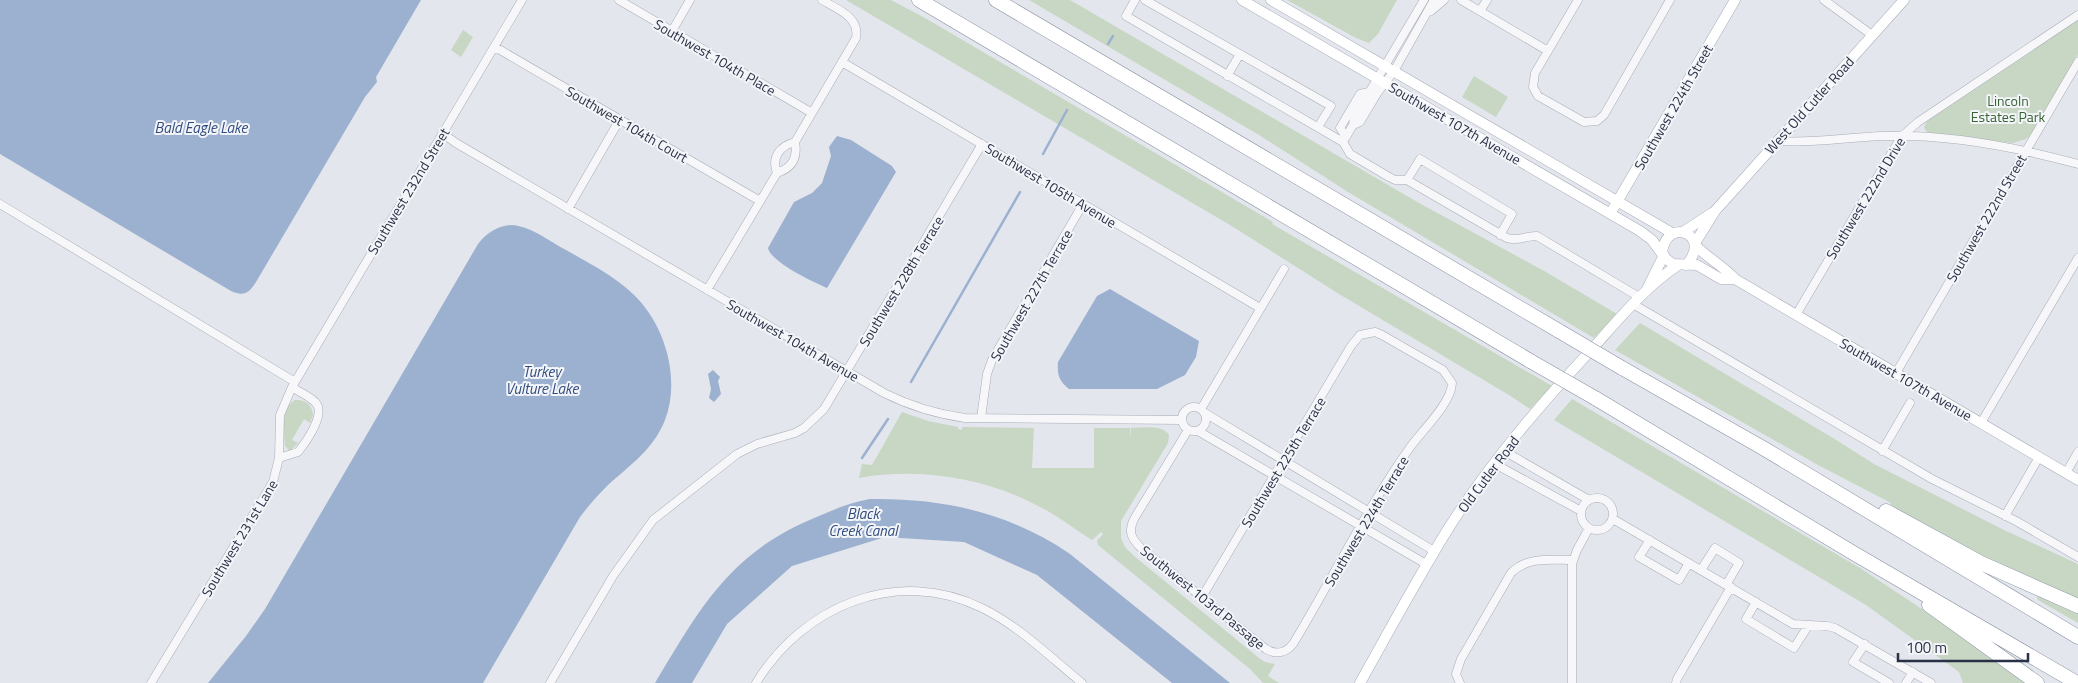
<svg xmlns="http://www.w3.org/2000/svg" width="2078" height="683" font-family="'Titillium Web',sans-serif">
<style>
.green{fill:#c7d7c4}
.water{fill:#9cb0cf}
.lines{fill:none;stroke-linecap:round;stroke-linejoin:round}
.stream{stroke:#9cb0cf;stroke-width:2.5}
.street-casing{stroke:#a7acb7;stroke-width:9}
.secondary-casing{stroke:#a7acb7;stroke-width:11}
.highway-casing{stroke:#8991a4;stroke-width:15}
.street{stroke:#f7f7fa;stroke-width:8}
.secondary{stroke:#fff;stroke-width:10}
.highway{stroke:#fff;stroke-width:14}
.highway-bridge-casing{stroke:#8991a4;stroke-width:15;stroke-linecap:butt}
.highway-bridge{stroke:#fff;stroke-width:14}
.labels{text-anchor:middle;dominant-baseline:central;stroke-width:4;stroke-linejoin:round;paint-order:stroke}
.street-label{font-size:14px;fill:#293146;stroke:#f3f5f9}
.park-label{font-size:14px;fill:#3a6335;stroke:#f3f5f9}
.water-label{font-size:15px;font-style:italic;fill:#2f4b7e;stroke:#f3f5f9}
</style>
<rect width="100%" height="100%" fill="#e3e6ec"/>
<!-- green -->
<path class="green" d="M846 0H891L925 18 1273 222 1272 224 1552 386 1530 409 1509 395 1339 294 1230 225Z
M1029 0H1070L1419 203 1546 272 1617 314 1594 338 1348 192 1259 135Z
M1287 0H1397L1378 34 1369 43 1356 38Z
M2078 20V55L2031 134 2026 139 2013 143 1929 133 1926 131 1924 127 1927 121Z
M463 30 473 37 461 57 451 50Z
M1474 76 1508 97 1496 117 1462 97Z
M1640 323 1833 438 1874 464 2004 530 2078 564V601L2010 572 1890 507 1891 503 1818 465 1615 350Z
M1572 399 1860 568 1928 613 2026 683H1963L1959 672 1866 605 1554 420Z
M295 400C305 399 312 404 313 415L310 423 304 419 292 440 298 443 290 451 285 446C284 431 280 409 295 400Z
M902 412 928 421 958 427V429L961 430 963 427 1034 428 1032 468H1094V428H1130V439L1131 428C1143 428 1162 424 1169 435L1168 443 1121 521V538L1125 547 1134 556 1259 658 1265 662 1275 664 1268 676 1279 683H1263L1250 669 1098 545 1097 541 1103 534 1101 532 1092 540C1076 530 1061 518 1044 509 989 478 920 467 859 478L862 464 872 465Z
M2038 595 2078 609V623L2038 600 2037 598Z"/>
<!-- water -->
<path class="water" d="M0 0H421L376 77 377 82 365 97 256 282C249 293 244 297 231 291L0 154Z
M837 136 851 140 892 166 896 172 827 288C813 282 771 262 768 248L794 202 812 193 822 183 831 156 829 147Z
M511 225C531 226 549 241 566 250 589 263 614 276 633 294 665 324 681 379 665 420 653 450 630 465 608 485 598 495 589 505 580 517L483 683H208L246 636 265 609 478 244C487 233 497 226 511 225Z
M1110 289 1199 341 1196 357 1185 375 1157 389H1069C1059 381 1057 375 1058 362L1097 296Z
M713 370 720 377 718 381 721 394 714 402 709 398 711 389 708 374Z
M870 499C943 498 1008 512 1070 554L1230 683H1172L1037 575 964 542 885 537 792 566 727 624 692 683H655C701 606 731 551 819 516 835 509 852 502 870 499Z"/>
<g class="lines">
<!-- stream -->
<path class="stream" d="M1108 44 1113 36
M1043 154 1067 110
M911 382 1020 192
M862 458 888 419"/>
<!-- street casing -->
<g class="street-casing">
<path id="street" d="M619 0 812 113
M1135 0 1126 16 1343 142 1350 154 1389 177 1395 180H1407L1507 238C1518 242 1527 235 1537 236L1639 297
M1145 0 1331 106 1318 127
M1461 0 1548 51
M1578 0 1535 73 1533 87 1538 96 1584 122 1597 121 1604 115 1670 0
M1824 0 1872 35
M1431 11 1444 0
M1480 11 1487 0
M672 31 690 0
M495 47 760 201
M842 62 1260 308
M1227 76 1240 54
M1353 125 1360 122 1378 92 1394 71 1434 0
M442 133 456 143 884 393C910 406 936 414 965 418L1182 420
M1346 137 1340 128 1360 94 1369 92
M1777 141C1813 144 1847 137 1883 136 1948 134 2016 147 2078 164
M1343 142 1353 125 1354 118 1424 0
M777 173C771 157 780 146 795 142L856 38C860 17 837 9 822 0
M1407 180 1420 159 1512 214 1500 235
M0 204 295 382
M568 209 620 119
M707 290 777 173C792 168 798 158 795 142
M1633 304 1932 479 2016 521 2078 557
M1796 315 1901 137 1918 122 2078 15
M1896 373 2078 62
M1182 419a12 12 0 1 1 24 0a12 12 0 1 1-24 0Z
M1201 409 1284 269
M1205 413 1434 551
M981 418 987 374 992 360 1083 204
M1981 423 2078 258
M1188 430 1134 519C1128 532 1131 538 1141 548L1266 649C1276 655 1286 653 1293 644 1333 578 1366 509 1411 446 1422 431 1452 402 1452 383L1443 370 1382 335 1375 332 1360 335 1351 346 1202 597
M1198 431 1426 564
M1504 451 1589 500
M1882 451 1910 403
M279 458 298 452C306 442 327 413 315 402 309 396 299 392 292 387
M1495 464 1581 511
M2066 473 2078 452
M1581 514a16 16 0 1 1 32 0a16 16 0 1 1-32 0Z
M2005 516 2039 457
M1613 519 1793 624 1827 626 1835 628 1931 683
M1650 540 1639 557 1679 580 1689 563
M1701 570 1715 548 1739 563 1726 585
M1756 602 1746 619 1794 648 1808 626
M1865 644 1853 662 1889 683
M151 683 273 482 279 458 280 415 292 387 522 0
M550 683 613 576 653 520 737 454 757 444 795 433 804 428 824 409 982 144
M756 683C803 606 897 566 982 608 1019 626 1050 657 1082 683
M1460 683 1456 674 1461 659 1511 573C1528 556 1551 560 1573 560
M1572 683V564L1577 550 1589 528
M1676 683 1677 679 1731 587
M1906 683 1913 672"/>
</g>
<!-- secondary casing -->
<g class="secondary-casing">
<path id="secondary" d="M1242 0 1640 231 1652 240 1665 258 1673 264 1697 265 1721 279H1735
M1271 0 1672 233
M1610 214 1735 0
M1683 232 1712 213
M1695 243 1715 211 1904 0
M1696 246C1708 258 1723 266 1735 279L2078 480
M1662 253C1666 215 1714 235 1686 265
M1648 287 1664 255
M1360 683C1389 631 1417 579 1448 529 1489 464 1540 405 1592 349 1619 319 1644 288 1678 265"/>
</g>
<!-- highway casing -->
<g class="highway-casing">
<path id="highway" d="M919 0 1532 362
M996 0 1559 331
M1622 368 1763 448 2078 637
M1595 398 1855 554 2077 683
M1886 511 1981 563 2078 606
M1929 605 2037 683"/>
</g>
<!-- street -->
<use href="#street" class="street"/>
<!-- secondary -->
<use href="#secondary" class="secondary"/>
<!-- highway -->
<use href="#highway" class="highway"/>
<!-- highway-bridge casing -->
<g class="highway-bridge-casing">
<path id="highway-bridge" d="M1559 331 1622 368
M1532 362 1595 398"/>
</g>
<!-- highway-bridge -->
<use href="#highway-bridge" class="highway-bridge"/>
</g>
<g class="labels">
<!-- street labels -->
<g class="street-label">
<text transform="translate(715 57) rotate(30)">Southwest 104th Place</text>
<text transform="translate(1809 105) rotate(-48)">West Old Cutler Road</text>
<text transform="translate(1673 107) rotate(-60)">Southwest 224th Street</text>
<text transform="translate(1455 123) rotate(30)">Southwest 107th Avenue</text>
<text transform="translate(627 124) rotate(30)">Southwest 104th Court</text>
<text transform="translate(1051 185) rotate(31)">Southwest 105th Avenue</text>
<text transform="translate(408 191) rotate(-59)">Southwest 232nd Street</text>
<text transform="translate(1865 198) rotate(-59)">Southwest 222nd Drive</text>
<text transform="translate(1986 218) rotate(-60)">Southwest 222nd Street</text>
<text transform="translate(901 281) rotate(-59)">Southwest 228th Terrace</text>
<text transform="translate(1031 295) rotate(-60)">Southwest 227th Terrace</text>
<text transform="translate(793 340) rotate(30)">Southwest 104th Avenue</text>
<text transform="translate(1906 379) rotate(30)">Southwest 107th Avenue</text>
<text transform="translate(1283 462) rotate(-59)">Southwest 225th Terrace</text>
<text transform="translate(1488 474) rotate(-53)">Old Cutler Road</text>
<text transform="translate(1366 521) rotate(-59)">Southwest 224th Terrace</text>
<text transform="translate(239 538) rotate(-59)">Southwest 231st Lane</text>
<text transform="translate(1203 597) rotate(39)">Southwest 103rd Passage</text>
</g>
<!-- park labels -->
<g class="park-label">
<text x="2008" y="100">Lincoln<tspan x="2008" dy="16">Estates Park</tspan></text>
</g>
<!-- water labels -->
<g class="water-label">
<text x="201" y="127">Bald Eagle Lake</text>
<text x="542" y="371">Turkey<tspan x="542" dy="17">Vulture Lake</tspan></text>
<text x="863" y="513">Black<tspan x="863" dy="17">Creek Canal</tspan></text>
</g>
</g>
<!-- scale -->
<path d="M1898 653v8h130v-8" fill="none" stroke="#293146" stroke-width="2.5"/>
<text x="1906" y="653" font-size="15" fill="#293146" stroke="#f3f5f9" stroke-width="4" paint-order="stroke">100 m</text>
</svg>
